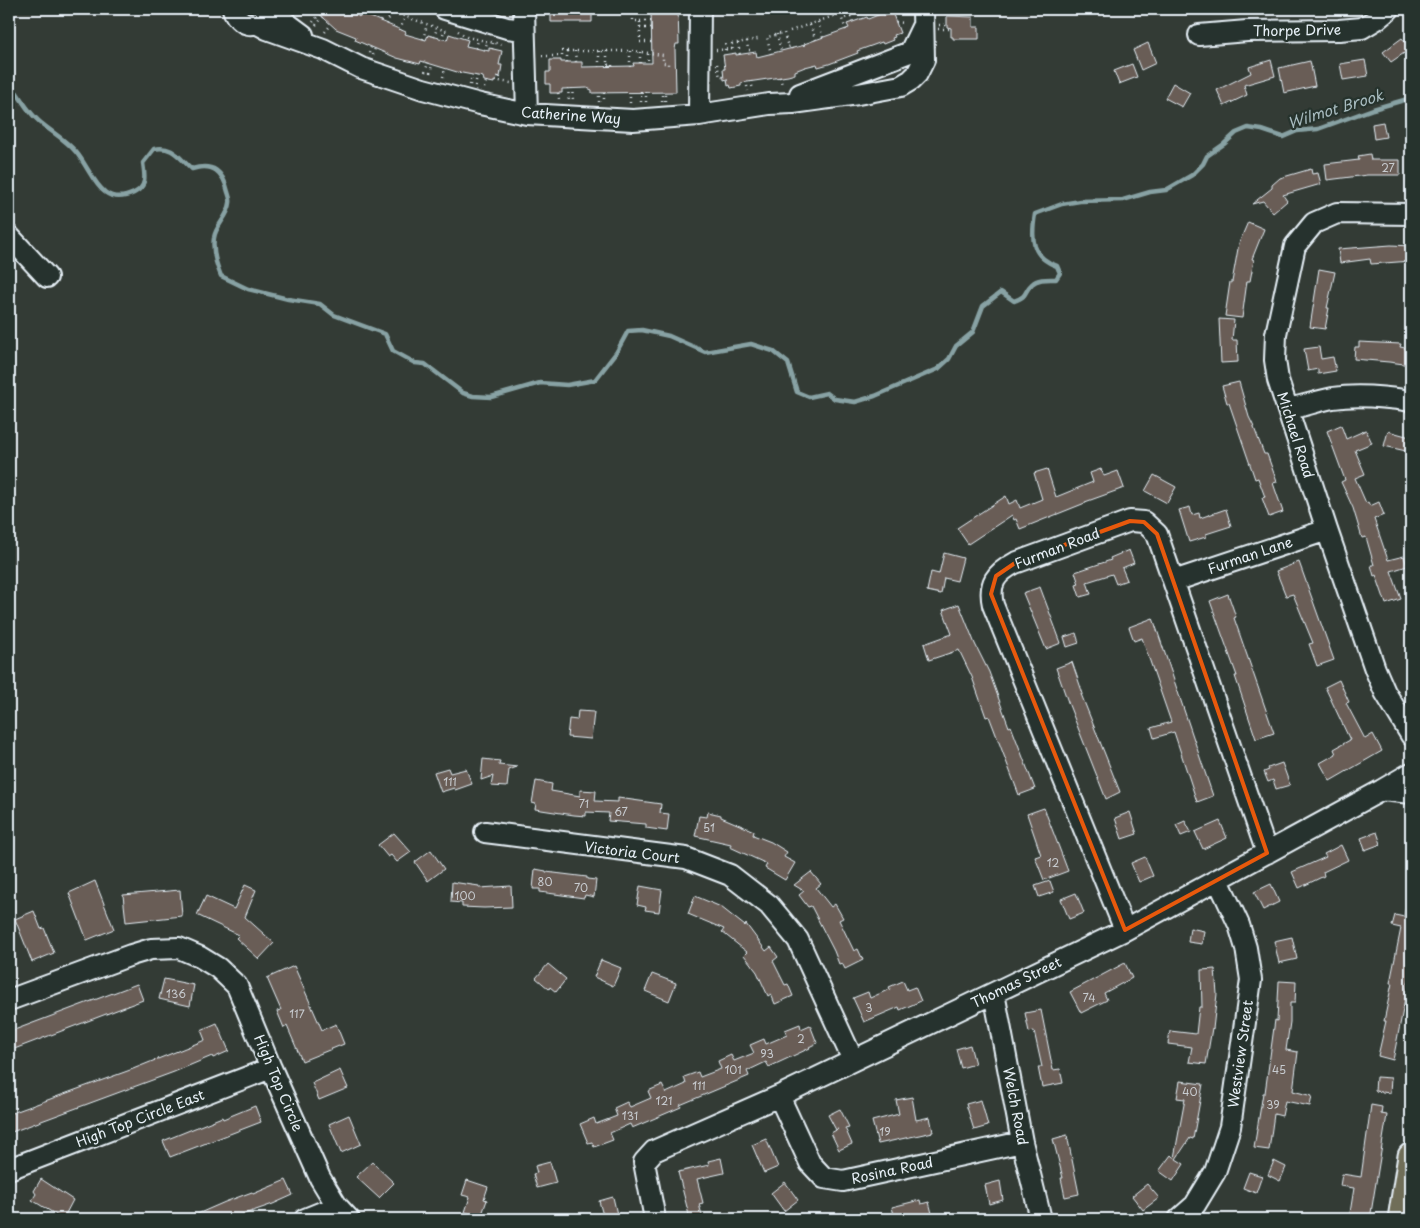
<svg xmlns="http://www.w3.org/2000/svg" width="1420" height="1228" font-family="'Playpen Sans',sans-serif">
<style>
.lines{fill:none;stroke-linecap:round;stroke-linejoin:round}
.stream{stroke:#88a2a4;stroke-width:4.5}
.building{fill:#695d57;stroke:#e8f1f8}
.minor-casing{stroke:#e8f1f8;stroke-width:24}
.major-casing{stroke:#e8f1f8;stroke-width:29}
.path{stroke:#e8f1f8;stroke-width:2.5;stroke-dasharray:1 4;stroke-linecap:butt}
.minor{stroke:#26332d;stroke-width:20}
.major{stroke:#706e59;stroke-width:25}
.marked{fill:none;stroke:#e8590c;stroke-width:4;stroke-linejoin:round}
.labels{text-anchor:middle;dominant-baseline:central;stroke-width:4.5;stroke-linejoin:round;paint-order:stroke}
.number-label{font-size:11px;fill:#c8ccd0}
.street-label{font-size:14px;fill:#e8f1f8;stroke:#26332d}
.water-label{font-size:15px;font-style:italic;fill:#a8bcc0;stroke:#26332d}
</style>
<rect width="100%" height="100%" fill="#333b35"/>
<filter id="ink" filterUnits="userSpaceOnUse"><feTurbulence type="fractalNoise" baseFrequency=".02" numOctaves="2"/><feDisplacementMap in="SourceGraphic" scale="10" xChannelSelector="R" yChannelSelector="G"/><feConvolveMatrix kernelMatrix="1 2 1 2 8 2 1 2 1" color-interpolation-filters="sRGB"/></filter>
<g filter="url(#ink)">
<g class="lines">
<!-- stream -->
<path class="stream" d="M9 91 17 93C24 104 31 115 41 123 53 133 66 140 76 152 93 172 100 209 134 193 147 187 145 176 143 163L154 149C173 145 179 158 192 169 213 163 223 171 228 192 229 195 231 200 230 203 229 216 215 226 214 238 212 251 216 264 221 276L248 289 288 299 320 304 334 315 385 334 393 351 415 363 425 364 463 393 473 396 491 397 540 383 567 385 595 380 616 353 628 331 642 330 669 336 705 352 751 344 773 351 788 363 797 392 809 397 827 393 835 399 855 402 875 396 938 369 949 359 956 346 973 332 983 306 1001 292 1014 301C1029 296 1023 292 1032 284 1038 278 1048 279 1056 279L1060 273 1057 266C1031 257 1031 239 1035 214L1062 204 1080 201 1123 200 1150 192 1166 190 1192 175 1203 164 1207 156 1224 144 1236 133 1248 128 1262 130 1283 137 1297 131 1318 129 1373 109 1411 98"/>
</g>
<!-- building -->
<path class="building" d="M314 9H350L359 17 361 13 406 32 405 34 426 40 428 35 447 40 449 34 468 40 466 46 489 51V48L502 51 499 65H502L500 77 497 76 496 82 494 81V83L484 81 483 77 457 72 421 61 420 64 397 58 355 40 356 37 336 29Z
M551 9H592V22H551Z
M651 9H678L679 44H676L675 49 676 92 592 93V90L587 88 562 89V93H550V84H546V72H550V60H561V62H582V67L634 66 633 63H652Z
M892 12 900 33 894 35 895 37 892 38 893 40 883 44 882 42 857 51 858 53 829 64 818 67 817 64 805 67 795 71V74L788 76 741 83V86L731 88 730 85 728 86 727 79 724 80 723 69H725L723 55 736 53V55L756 52 757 57 805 45 804 44 849 28 847 24 867 17 868 19 883 13 884 15Z
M947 16 973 17V27H979V39H953V37H951V28L947 27Z
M1402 38 1410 49 1391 62 1383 52Z
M1148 43 1156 63 1141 70 1133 50Z
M1271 60 1275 76 1244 85 1247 95 1224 106 1217 90 1251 73 1249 67Z
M1365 60 1368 76 1343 80 1340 64Z
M1310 61 1315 86 1284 93 1279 68Z
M1132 64 1137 77 1119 84 1114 71Z
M1173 83 1190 93 1182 107 1165 98Z
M1383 122 1386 137 1374 139 1372 124Z
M1370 154 1371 160H1400V175H1367L1327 180 1325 164 1359 160 1358 156Z
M1311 169 1312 174 1318 173 1321 184 1283 195 1287 201 1273 213 1263 201 1252 204 1272 188V185L1280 178Z
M1248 222 1264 229 1252 259 1254 260 1250 281H1247L1242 318 1225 316 1230 282H1232L1239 243Z
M1391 245 1411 246V261L1371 264 1370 259 1340 263 1338 249Z
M1319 269 1335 272 1327 308H1329L1325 329 1310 327Z
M1219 319 1234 320 1232 340H1237L1238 362 1221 363Z
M1359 342 1401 344 1400 347 1411 349V365L1389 362 1354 359 1355 347H1359Z
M1319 347 1321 359 1333 357 1336 371 1318 374V369L1308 371 1304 349Z
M1239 382 1249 417 1253 425 1264 454H1267L1277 482 1273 483 1283 512 1269 517 1262 498 1265 497 1258 478 1255 479 1229 403H1227L1222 386Z
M1341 425 1346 439 1366 430 1372 443 1355 450 1365 474 1355 478 1366 503 1368 502 1370 506 1379 502 1384 515 1374 519 1388 560 1404 556 1407 566 1391 571 1401 599 1386 604 1376 575 1374 576 1371 565H1374L1366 537 1362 538 1353 508 1341 482 1345 480 1327 431Z
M1388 431 1410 437 1406 451 1384 446Z
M1047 469 1056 497 1093 482 1090 473 1101 469 1104 476 1118 471 1124 488 1085 502V503L1020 529 1016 519 1014 520 1012 515 968 544 957 528 1006 496 1009 504 1017 500 1020 508 1042 499 1034 473Z
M1154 475 1176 487 1167 503 1145 491Z
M1190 507 1192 515 1199 513 1200 518 1226 509 1231 526 1206 534V537L1189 542 1179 510Z
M1129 550 1134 563 1122 568 1127 580 1116 584 1112 574 1087 582 1091 594 1080 597 1076 585 1079 584 1075 572 1111 560 1110 558Z
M944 553 963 558 957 581 944 578 941 594 927 591 931 572 939 574Z
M1299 562 1334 660 1317 666 1309 644 1313 643 1293 594 1286 596 1276 571Z
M1040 587 1061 643 1046 649 1023 593Z
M1228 594 1236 617 1234 618 1274 733 1256 739 1235 676H1237L1210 601Z
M959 604 975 644 989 672 1009 727 1011 726 1035 789 1019 795 989 716 986 717 972 677 959 650 929 660 924 644 952 634 943 610Z
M1153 618 1213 796 1197 802 1174 732 1154 738 1151 728 1171 722 1142 638 1134 641 1129 627Z
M1076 633 1079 643 1067 647 1064 637Z
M1072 662 1083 694H1081L1120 792 1106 799 1069 705 1056 668Z
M1339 680 1349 702 1346 703 1365 739 1373 734 1382 751 1330 781 1320 763 1336 754 1334 749 1350 740 1325 687Z
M578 711 594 712 591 739 567 737 569 719 577 720Z
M483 759 500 761 499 765 517 767 509 770 507 787 491 786 493 776 481 780Z
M1282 763 1290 785 1276 789 1273 780 1268 782 1264 772 1269 770 1268 768Z
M448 768 450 773 466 769 472 784 455 790 454 788 441 792 434 772Z
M536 781 552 784 551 791 580 796V790L596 791 595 801 618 802V798L661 804 660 813 669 814 667 831 646 828V824L608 821 609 813 586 812V816L574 815 535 809 536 804 532 803Z
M1044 808 1068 871 1044 880 1035 857 1041 855 1027 814Z
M708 812 721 815V817L754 831 753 835 771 842 787 852 784 857 795 863 785 880 765 868 767 864 730 847 731 844 695 836 699 816 707 817Z
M1130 812 1137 834 1122 839 1115 818Z
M1185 821 1191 832 1181 836 1176 825Z
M1220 821 1227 838 1203 849 1195 832Z
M1377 832 1381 844 1365 850 1361 838Z
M394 833 411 852 397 862 391 855 388 857 378 845Z
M1341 845 1348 860 1323 872 1324 876 1299 888 1292 872 1326 857 1324 854Z
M431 850 444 869 428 881 415 862Z
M1145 857 1153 876 1139 882 1131 863Z
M535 869 546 871V872L587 877V879L596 880 594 897 585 895 584 898 540 892V889H533Z
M811 872 821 884 816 888 831 907 835 904 843 918 839 920 854 951 858 949 863 960 845 969 842 963 839 964 834 951 811 906 808 907 799 895 804 891 794 885Z
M95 881 114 929 87 940 69 893Z
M1050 881 1054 892 1039 897 1035 886Z
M452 882 479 886V888L511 886 512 907 484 908 462 907V903L451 902Z
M1271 884 1279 902 1263 910 1254 892Z
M245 885 256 890 245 917 274 943 259 959 236 938 239 935 197 915 206 896 234 909Z
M640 886 662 890 659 912 645 910 646 907 637 905Z
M180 890 182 916 126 922 123 895Z
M1076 893 1084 913 1069 919 1061 899Z
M695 896 721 907 745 926 746 924 766 951 771 947 778 957 773 961 785 985 788 984 793 996 775 1004 771 994 768 996 757 972 744 955 747 952 722 932 724 929 688 914Z
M1406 905H1411V969L1393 1060 1378 1056 1386 1021H1384L1392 983H1390L1401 928 1392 926 1395 915 1404 917Z
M34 911 41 929 44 928 54 953 32 962 15 919Z
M1190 928 1204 931 1202 944 1188 942Z
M1292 937 1297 959 1279 963 1274 941Z
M601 960 621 968 613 986 594 977Z
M1125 963 1132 978 1104 993 1107 1000 1081 1013 1070 992Z
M548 964 566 979 556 992 550 987 549 989 536 978Z
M294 966 322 1030 336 1024 344 1044 302 1061 287 1026 284 1028 277 1011 281 1010 267 978Z
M1215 969 1217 994 1213 1029 1212 1028 1206 1064 1189 1062 1192 1047 1168 1044 1170 1031 1196 1034 1199 1007H1202L1201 970Z
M652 974 676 983 669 1001 645 991Z
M164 979 194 985 190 1006 159 999Z
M903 981 907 990 915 987 921 1001 900 1010 899 1007 864 1022 853 998 868 992 870 998 890 989 889 987Z
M1279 981 1296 982 1295 1003H1290V1022L1286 1050 1298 1052 1293 1091 1312 1096 1310 1106 1285 1101 1282 1116 1274 1114 1269 1150 1254 1148 1263 1093H1265L1275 1020 1277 1021Z
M137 984 143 1000 9 1051V1032Z
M1041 1010 1053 1070 1060 1069 1063 1083 1042 1087 1038 1067H1042L1034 1031 1029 1032 1025 1013Z
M217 1023 229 1051 213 1058 212 1056 174 1072 9 1133V1114L133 1069 205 1040 201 1030Z
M800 1024 801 1029 810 1025 817 1043 809 1047 810 1048 769 1067 766 1062 747 1071 749 1076 680 1105 681 1107 632 1128 630 1124 610 1133 613 1140 594 1147 592 1142 588 1143 580 1124 594 1118 596 1124 617 1116 614 1108 627 1102 630 1107 651 1098 648 1091 662 1085 666 1093 686 1084 684 1077 698 1072 700 1077 721 1069 718 1061 731 1055 734 1061 754 1053 750 1045 764 1039 766 1044 787 1035 785 1030Z
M970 1045 975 1064 961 1068 956 1049Z
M340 1070 348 1088 319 1100 312 1083Z
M1376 1077 1391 1078 1390 1093 1375 1091Z
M1180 1081 1203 1084 1193 1139 1190 1138 1176 1159 1184 1164 1173 1181 1159 1171 1171 1155 1174 1158 1185 1099 1177 1098Z
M912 1097 916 1120 930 1117 933 1132 878 1144 872 1121 899 1114 896 1100Z
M981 1100 988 1126 974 1130 966 1104Z
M1371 1105 1382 1107 1381 1114 1387 1115 1370 1219H1349L1354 1188 1340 1186 1342 1174 1361 1177Z
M255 1106 261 1122 170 1157 163 1141 222 1117 223 1119Z
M840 1109 849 1127 845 1128 852 1144 839 1150 831 1133 838 1129 836 1130 828 1115Z
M349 1115 361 1144 341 1153 329 1124Z
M1067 1135 1079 1194 1065 1197 1061 1178H1063L1053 1139Z
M766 1139 778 1167 764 1173 752 1145Z
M721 1158 724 1173 697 1179 703 1203 699 1204 703 1219H690L678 1172 709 1165 708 1161Z
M1274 1161 1286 1167 1280 1181 1268 1175Z
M372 1162 394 1183 379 1198 356 1177Z
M550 1162 556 1183 537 1188 533 1174 537 1173 535 1166Z
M1249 1172 1262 1176 1256 1193 1243 1188Z
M41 1179 73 1200 63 1219 32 1200 36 1194 34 1191Z
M286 1180 293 1195 273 1204 230 1219H186L225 1202 252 1192 253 1194Z
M467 1180 488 1187 484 1199 487 1200 481 1217 465 1212 470 1197 462 1195Z
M1000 1181 1003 1200 989 1204 985 1185Z
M785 1182 798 1200 784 1211 771 1193Z
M1147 1184 1159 1198 1143 1210 1132 1196Z
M613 1197 618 1219H604L599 1201Z
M920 1200 921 1204 929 1202 933 1217 923 1219H895L892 1207Z"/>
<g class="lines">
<!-- minor casing -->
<g class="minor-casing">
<path id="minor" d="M233 9C238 25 257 31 266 14
M268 9 303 35
M445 9 507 28 524 30
M524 9 527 114
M256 23 267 29 323 49 361 68 423 89 480 104 527 114 633 120 699 115 769 104 793 103 858 94 901 86 911 80 917 74 924 60 923 9
M1199 35 1247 31 1339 30 1362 28 1377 19 1389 9
M800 94 910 52 922 27
M699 115 700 9
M1411 214 1337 213 1314 223 1295 246 1276 334 1275 360 1278 380 1327 530 1375 669 1385 692 1411 735
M9 236 47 277
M1288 409C1303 406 1318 401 1333 398 1359 394 1386 397 1411 401
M1174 581 1327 530
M1382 790 1411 793
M485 832 686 858 730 875 769 905 798 940 853 1060
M1125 930 993 605C988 583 996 573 1015 563L1130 521 1144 522 1157 534 1267 853
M994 993 1022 1142 1041 1219
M9 1000 131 955 151 949 179 948 200 957 218 968 237 986 271 1068 320 1178 337 1206 349 1219
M779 1096 810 1163 824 1178 843 1181 1022 1142
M9 1169 271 1068
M305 1219 337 1206
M655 1219 644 1162 654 1151 779 1096 1125 930 1382 790 1411 773
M1179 1219 1195 1205 1215 1172 1230 1127 1251 980 1246 948 1239 925 1218 880"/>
</g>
<!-- major casing -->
<g class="major-casing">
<path id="major" d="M1401 1219 1411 1156"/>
</g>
<!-- path -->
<path class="path" d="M384 9 449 32
M633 9V21H640V42H651
M857 9 860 19
M539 10H551
M849 11 853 22
M880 14 881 9
M366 15 369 9
M380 21 384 9
M640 21H651
M313 22 321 12
M818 22 823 38
M896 22 905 23
M387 24 391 12
M316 25 325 15
M810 25 816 40
M939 25H947
M640 28H651
M938 29H951
M400 30 405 17
M846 30 842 19 851 16
M458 31 467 37 505 45
M790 31 854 9
M325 32 330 26
M777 34 781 51
M434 37 437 28
M423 39 427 25
M442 39 444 30
M747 41 748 50H750L751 53
M738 43 740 55
M476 48 478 40
M492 49 493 43
M485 50 487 42
M716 50 732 49
M725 50 726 42
M567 51V62
M575 51 576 62
M607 51V65L612 64V67
M369 53 371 47
M648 54V63
M733 54 732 44 758 39
M771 54 767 37 784 33 788 47 791 46 792 49
M373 55 375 48
M542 56H562V51H634L663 55V63H668V66
M640 63V52
M717 64 720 77H724
M599 67V51
M630 67V51
M425 72 428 63
M501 72 499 81 511 83
M430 73 432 65
M443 77 445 69
M780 77 782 85
M746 81 748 91
M751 81 753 90
M470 85 472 75
M475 86 477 76
M484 88 486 82
M568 88 569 100
M572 88 573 100
M558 93 559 99
M604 93V102
M665 95V101
M662 101V95
M599 102V93
M641 102V90
M646 102V90
M630 103V94"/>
<!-- minor -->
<use href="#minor" class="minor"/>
<!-- major -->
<use href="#major" class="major"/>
</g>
</g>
<!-- marked area -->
<path class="marked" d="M1130 521 1144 522 1157 534 1267 853 1125 930 991 594 996 576 1015 563Z"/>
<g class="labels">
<!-- number labels -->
<g class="number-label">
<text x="1388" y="167">27</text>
<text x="450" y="781">111</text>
<text x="584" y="803">71</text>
<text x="621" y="811">67</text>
<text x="709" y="827">51</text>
<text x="1053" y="862">12</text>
<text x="545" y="881">80</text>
<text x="581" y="887">70</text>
<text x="465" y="895">100</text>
<text x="176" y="993">136</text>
<text x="1089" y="997">74</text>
<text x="869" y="1007">3</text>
<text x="297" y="1013">117</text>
<text x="801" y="1038">2</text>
<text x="767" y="1053">93</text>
<text x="733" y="1069">101</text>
<text x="1279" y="1069">45</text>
<text x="699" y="1085">111</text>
<text x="1190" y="1091">40</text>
<text x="664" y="1100">121</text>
<text x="1273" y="1104">39</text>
<text x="630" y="1115">131</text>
<text x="885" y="1131">19</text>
</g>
<!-- street labels -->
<g class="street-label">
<text transform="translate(1297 30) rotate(-1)">Thorpe Drive</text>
<text transform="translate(571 115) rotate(4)">Catherine Way</text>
<text transform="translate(1296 435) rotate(72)">Michael Road</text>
<text transform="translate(1057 548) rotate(-21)">Furman Road</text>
<text transform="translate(1250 555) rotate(-19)">Furman Lane</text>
<text transform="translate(632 852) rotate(7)">Victoria Court</text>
<text transform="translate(1016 982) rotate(-26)">Thomas Street</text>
<text transform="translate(1240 1054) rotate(-82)">Westview Street</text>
<text transform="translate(279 1083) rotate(67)">High Top Circle</text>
<text transform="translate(1016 1106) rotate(79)">Welch Road</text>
<text transform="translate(140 1118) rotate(-21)">High Top Circle East</text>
<text transform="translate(892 1170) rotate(-12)">Rosina Road</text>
</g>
<!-- water labels -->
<g class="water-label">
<text transform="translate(1335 108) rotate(-17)">Wilmot Brook</text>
</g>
</g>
<!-- margin -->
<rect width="1420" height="1228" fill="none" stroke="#26332d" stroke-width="30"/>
<rect x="15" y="15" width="1390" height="1198" fill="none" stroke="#e8f1f8" stroke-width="2" filter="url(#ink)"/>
</svg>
